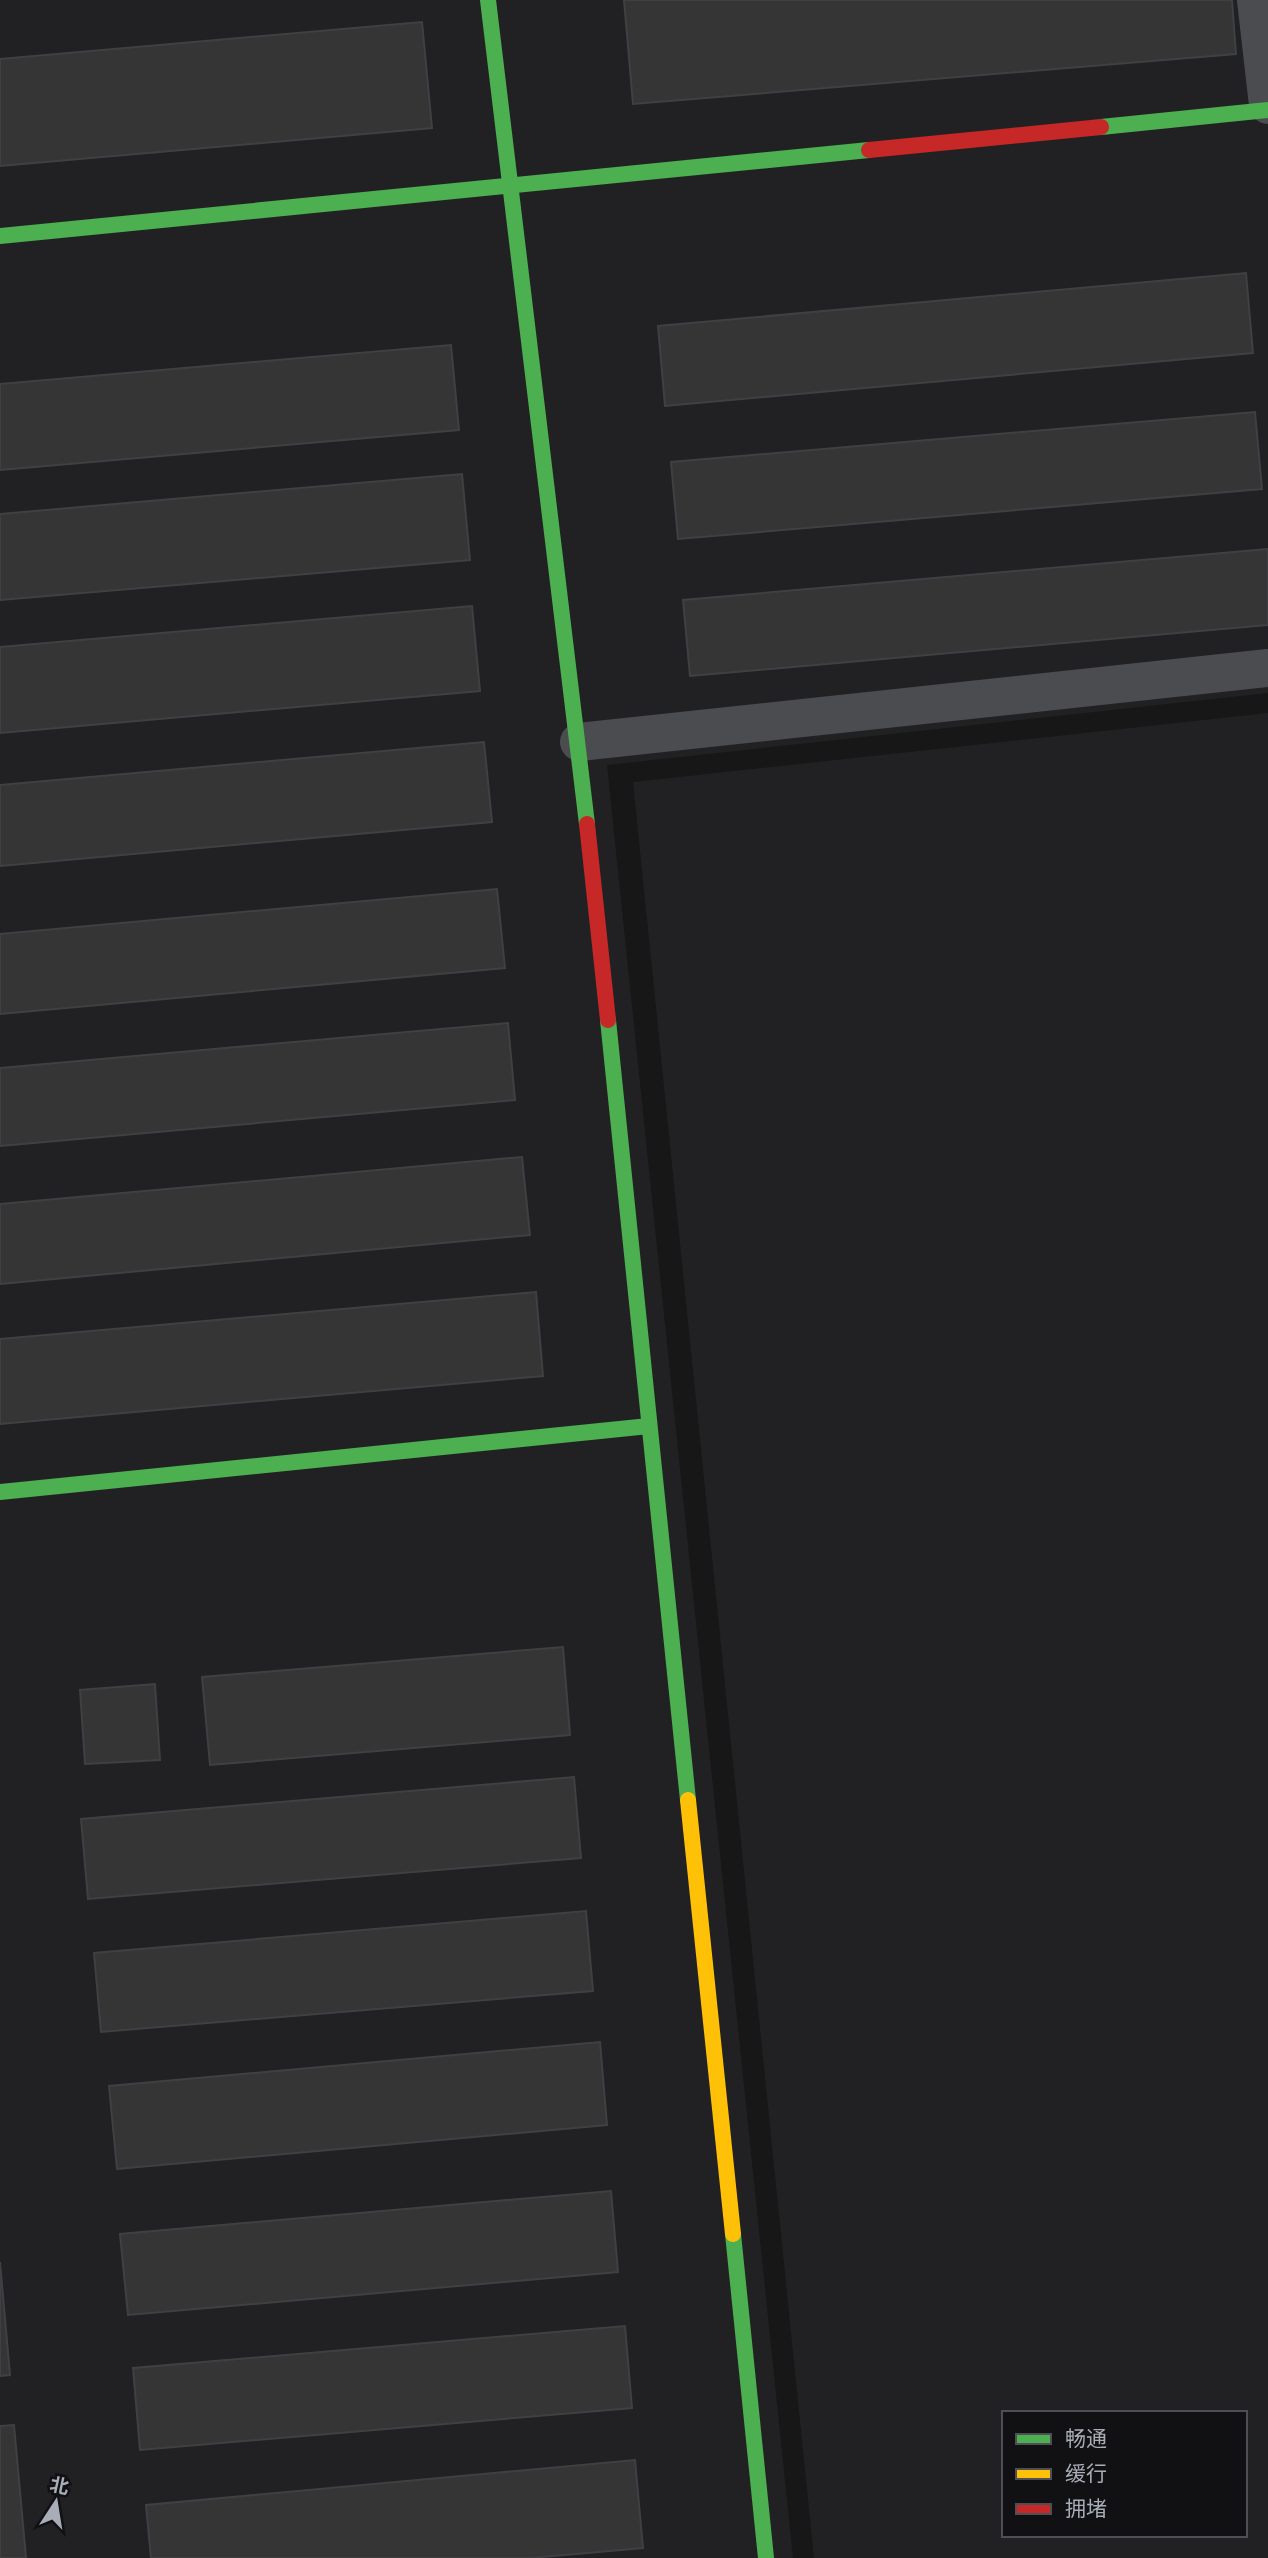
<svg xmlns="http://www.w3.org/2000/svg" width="1268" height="2558" font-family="Inter,'Noto Sans SC',sans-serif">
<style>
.built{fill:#212123;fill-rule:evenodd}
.building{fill:#353536;stroke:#3f4043;stroke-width:2}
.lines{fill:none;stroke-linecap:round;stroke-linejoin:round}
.street{stroke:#4b4c50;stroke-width:38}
.fast{stroke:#4caf50;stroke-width:16}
.slow{stroke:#ffc107;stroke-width:16}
.jam{stroke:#c62828;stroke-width:16}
</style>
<rect width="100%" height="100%" fill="#171717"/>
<!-- built -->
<path class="built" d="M0 0H1268V693L607 765 793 2558H0Z
M1268 713V2558H814L633 782ZM1004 2413H1245V2535H1004Z"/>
<!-- building -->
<path class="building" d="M624 0H1232L1236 54 633 104Z
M422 22 432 128 0 166V59Z
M1246 273 1253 353 665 406 658 326Z
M451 345 459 430 0 470V384Z
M1255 412 1262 489 678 539 671 462Z
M462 474 470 560 0 600V514Z
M1268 549V625L690 676 683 600Z
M472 606 480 691 0 733V647Z
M484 742 492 822 0 866V785Z
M497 889 505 968 0 1014V934Z
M508 1023 515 1100 0 1146V1068Z
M522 1157 530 1235 0 1284V1204Z
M536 1292 543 1376 0 1424V1339Z
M563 1647 570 1735 210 1765 202 1677Z
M155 1684 160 1760 85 1764 80 1690Z
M574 1777 581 1858 88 1899 81 1819Z
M586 1911 593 1991 101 2032 94 1953Z
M600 2042 607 2125 117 2169 109 2086Z
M611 2191 618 2272 128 2315 120 2234Z
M0 2262 10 2375 0 2376Z
M625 2326 632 2408 140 2450 133 2368Z
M14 2425 26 2558H0V2426Z
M635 2460 643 2548 531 2558H151L146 2505Z"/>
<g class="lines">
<!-- street -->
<path class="street" d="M1256 0 1268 105
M579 742 1268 668"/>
<!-- fast -->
<path class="fast" d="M488 0 587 824
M1101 127 1268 110
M0 236 869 150
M608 1020 688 1800
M0 1492 649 1426
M733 2234 766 2558"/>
<!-- slow -->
<path class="slow" d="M688 1800 733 2234"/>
<!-- jam -->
<path class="jam" d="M869 150 1101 127
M587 824 608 1020"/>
</g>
<!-- legend -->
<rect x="1002" y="2411" width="245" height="126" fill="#111113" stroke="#4d4f55" stroke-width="2"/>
<rect x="1016" y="2434" width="35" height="10" fill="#4caf50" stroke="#4d4f55" stroke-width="2"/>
<text x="1065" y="2446" font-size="21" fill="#a8adb8">畅通</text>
<rect x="1016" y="2469" width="35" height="10" fill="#ffc107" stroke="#4d4f55" stroke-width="2"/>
<text x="1065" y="2481" font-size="21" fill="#a8adb8">缓行</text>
<rect x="1016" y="2504" width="35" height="10" fill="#c62828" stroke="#4d4f55" stroke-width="2"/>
<text x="1065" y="2516" font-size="21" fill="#a8adb8">拥堵</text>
<!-- north arrow -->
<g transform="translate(56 2502) rotate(12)" stroke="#111113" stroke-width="5" paint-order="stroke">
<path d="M0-5L12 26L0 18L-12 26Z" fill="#a8adb8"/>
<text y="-10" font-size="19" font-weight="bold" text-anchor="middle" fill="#a8adb8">北</text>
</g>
</svg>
